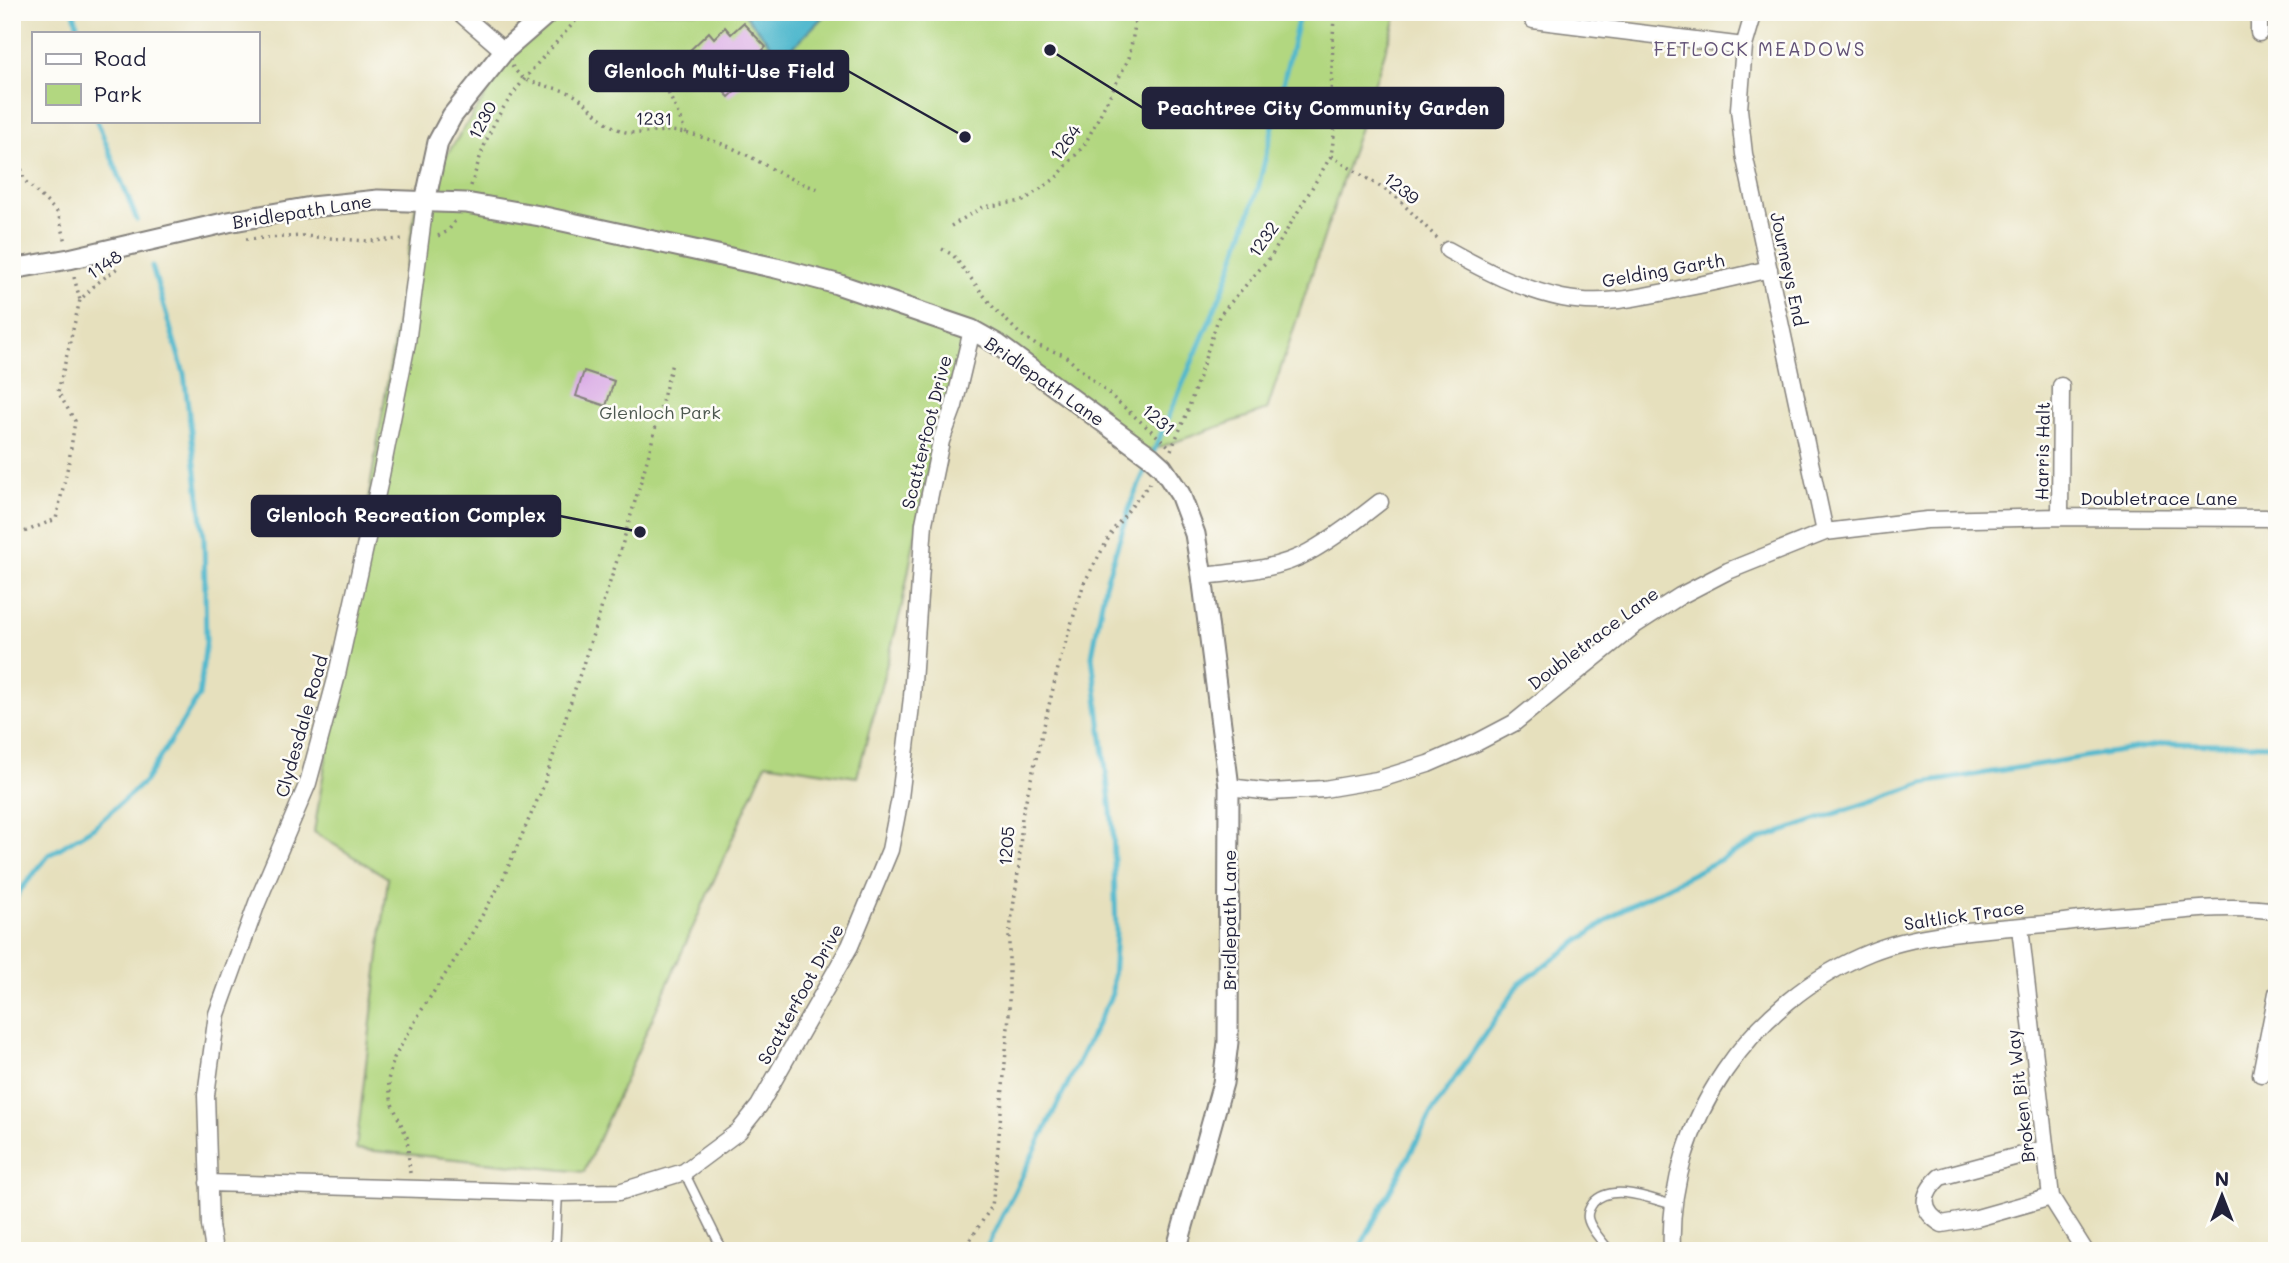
<svg xmlns="http://www.w3.org/2000/svg" width="2289" height="1263" font-family="Mali,sans-serif">
<style>
.green{fill:#b2d780;stroke:#6a7c5e;stroke-width:2}
.water{fill:#50b8cd;stroke:#396d84;stroke-width:2}
.lines{fill:none;stroke-linecap:round;stroke-linejoin:round}
.stream{stroke:#50b8cd;stroke-width:5}
.building{fill:#dbafe6}
.service-casing{stroke:#84817c;stroke-width:11}
.minor-casing{stroke:#84817c;stroke-width:19}
.tertiary-casing{stroke:#84817c;stroke-width:23}
.path{stroke:#84817c;stroke-width:3.5;stroke-dasharray:2 5;stroke-linecap:butt}
.service{stroke:#fff;stroke-width:8}
.minor{stroke:#fff;stroke-width:16}
.tertiary{stroke:#fff;stroke-width:19}
.labels{text-anchor:middle;dominant-baseline:central;stroke-width:5;stroke-linejoin:round;paint-order:stroke}
.street-label{font-size:18px;fill:#22223b;stroke:#fdfcf7}
.park-label{font-size:18px;fill:#4d5850;stroke:#fdfcf7}
.neighbourhood-label{font-size:19px;letter-spacing:2px;fill:#635377;stroke:#fdfcf7}
.leader{fill:none;stroke:#22223b;stroke-width:2.5}
.callout-dot{fill:#22223b;stroke:#fdfcf7;stroke-width:2.5}
.callout{fill:#22223b;stroke:#22223b;stroke-width:2.5}
.callout-label{font-size:19px;text-anchor:middle;font-weight:bold;fill:#fff}
</style>
<rect width="100%" height="100%" fill="#fdfcf7"/>
<filter id="ink" filterUnits="userSpaceOnUse"><feTurbulence type="fractalNoise" baseFrequency=".0143" numOctaves="2"/><feDisplacementMap in="SourceGraphic" scale="14" xChannelSelector="R" yChannelSelector="G"/><feConvolveMatrix kernelMatrix="1 2 1 2 8 2 1 2 1" color-interpolation-filters="sRGB"/></filter>
<filter id="wash" filterUnits="userSpaceOnUse"><feTurbulence type="fractalNoise" baseFrequency=".00686" numOctaves="4" result="noise"/><feDisplacementMap in="SourceGraphic" scale="28" xChannelSelector="R" yChannelSelector="G"/><feGaussianBlur stdDeviation="1.57" result="paint"/><feColorMatrix in="noise" values="0 0 0 0 0 0 0 0 0 0 0 0 0 0 0 0 0 1.4 0 .05"/><feComposite in="paint" operator="in"/></filter>
<g filter="url(#wash)">
<rect width="100%" height="100%" fill="#e6e0bd"/>
<!-- green -->
<path class="green" d="M540 12H1398L1267 410 1143 453 989 338 960 350 932 449 901 610 857 777 766 763 584 1172 356 1149 388 878 314 832 417 200Z"/>
<!-- water -->
<path class="water" d="M750 12H828L782 58 746 16Z"/>
<g class="lines">
<!-- stream -->
<path class="stream" d="M74 12 79 33
M97 121 137 220
M1153 453 1225 285 1258 189 1300 12
M12 910 18 893 49 855 94 827 145 781 199 696 206 642 204 537 184 374 152 266
M985 1251 1112 994 1116 932 1113 828 1092 656 1105 585 1132 500 1149 462
M1358 1251 1433 1111 1519 984 1623 909 1761 839 1924 783 2170 743 2277 745"/>
</g>
<g id="blocks">
<!-- building -->
<path class="building" d="M743 23 766 47 743 70 750 78 729 97 687 53 709 32 714 38 725 27 731 34Z
M584 371 614 381 606 406 576 396Z"/>
</g>
</g>
<g filter="url(#ink)">
<use href="#blocks" fill-opacity="0" stroke="#84817c" stroke-width="2"/>
<g class="lines">
<!-- service casing -->
<g class="service-casing">
<path id="service" d="M684 1172 723 1251
M555 1251 558 1193
M1610 1251C1603 1242 1590 1229 1588 1218 1587 1212 1590 1207 1593 1203 1611 1182 1651 1199 1673 1205"/>
</g>
<!-- minor casing -->
<g class="minor-casing">
<path id="minor" d="M459 12 504 51
M1754 12 1744 46 1739 109 1744 154 1825 532
M1533 20 1744 46
M2259 33V12
M1448 250C1484 270 1520 289 1562 298 1600 306 1637 298 1674 290 1706 284 1737 277 1769 269
M2060 517 2061 386
M1202 576C1237 572 1278 570 1309 552 1334 538 1357 520 1380 502
M1229 787 1271 792 1324 789 1377 780 1428 764 1476 743 1514 723 1635 625 1680 596 1728 571 1825 532 1927 520 2060 517 2277 518
M2020 927 2051 1197 2085 1251
M2261 1074 2277 993
M2044 1149 1940 1177C1922 1194 1919 1210 1942 1224L1977 1218 2051 1197
M208 1183 558 1193 619 1192 684 1172 739 1131 759 1106 850 946 890 850 900 798 912 697 924 523 941 441 954 406 972 330
M214 1251 210 1225 206 1095 217 1014 257 903 308 783 336 679 381 475 407 343 425 202
M1672 1251C1666 1122 1752 1000 1871 952 1928 929 2004 929 2065 922 2095 918 2125 916 2155 913 2195 909 2237 905 2277 911"/>
</g>
<!-- tertiary casing -->
<g class="tertiary-casing">
<path id="tertiary" d="M425 202 438 142 452 116 504 51 549 12
M12 269 69 259 228 222 311 207 378 200 466 203 540 216 776 268 837 284 972 330 997 344 1151 457 1162 467 1180 494 1195 534 1202 576 1229 787 1228 1042 1223 1083 1176 1251"/>
</g>
<!-- path -->
<path class="path" d="M1487 12 1517 17
M512 66C515 70 519 75 523 78 534 85 559 87 574 95 593 106 603 126 626 132 641 135 655 131 669 131 688 132 705 138 722 144 756 156 784 181 820 189
M656 68 677 111 686 134
M12 128 24 180 58 213 66 242
M1331 156 1395 196 1437 238
M471 186C479 160 487 133 502 110 525 74 556 44 583 12
M951 226 983 207 1023 201 1056 178 1085 144 1129 58 1135 25 1133 12
M438 236 448 231 455 221
M246 239 303 236 367 241 406 239
M942 249 953 255 992 306 1020 334 1036 345 1064 355 1171 448
M74 277 80 300
M1171 450 1187 413 1219 316 1272 255 1331 156 1334 135 1331 95 1334 12
M12 537 56 519 69 461 75 421 58 392 80 300 96 284 119 267
M410 1173 407 1137 392 1104 388 1080 394 1058 421 1011 468 940 502 881 543 787 623 542 648 457 672 363
M963 1251 992 1206 995 1183 1009 1015V936L1019 866 1022 816 1060 660 1084 583 1113 530 1150 483"/>
<!-- service -->
<use href="#service" class="service"/>
<!-- minor -->
<use href="#minor" class="minor"/>
<!-- tertiary -->
<use href="#tertiary" class="tertiary"/>
</g>
</g>
<g class="labels">
<!-- street labels -->
<g class="street-label">
<text transform="translate(654 118) rotate(1)">1231</text>
<text transform="translate(482 120) rotate(-62)">1230</text>
<text transform="translate(1065 142) rotate(-54)">1264</text>
<text transform="translate(1402 188) rotate(39)">1239</text>
<text transform="translate(302 211) rotate(-9)">Bridlepath Lane</text>
<text transform="translate(1263 239) rotate(-55)">1232</text>
<text transform="translate(104 264) rotate(-34)">1148</text>
<text transform="translate(1789 269) rotate(78)">Journeys End</text>
<text transform="translate(1663 270) rotate(-10)">Gelding Garth</text>
<text transform="translate(1045 381) rotate(35)">Bridlepath Lane</text>
<text transform="translate(1159 419) rotate(40)">1231</text>
<text transform="translate(926 432) rotate(-76)">Scatterfoot Drive</text>
<text transform="translate(2042 451) rotate(-89)">Harris Halt</text>
<text x="2159" y="498">Doubletrace Lane</text>
<text transform="translate(1593 638) rotate(-37)">Doubletrace Lane</text>
<text transform="translate(301 726) rotate(-74)">Clydesdale Road</text>
<text transform="translate(1006 846) rotate(-85)">1205</text>
<text transform="translate(1964 915) rotate(-8)">Saltlick Trace</text>
<text transform="translate(1229 920) rotate(-90)">Bridlepath Lane</text>
<text transform="translate(800 994) rotate(-61)">Scatterfoot Drive</text>
<text transform="translate(2020 1096) rotate(-97)">Broken Bit Way</text>
</g>
<!-- park labels -->
<g class="park-label">
<text x="660" y="412">Glenloch Park</text>
</g>
<!-- neighbourhood labels -->
<g class="neighbourhood-label">
<text x="1760" y="48">FETLOCK MEADOWS</text>
</g>
</g>
<!-- callouts -->
<path class="leader" d="M965 137L848 71M1050 50L1143 108M640 532L560 516"/>
<g class="callout-dot">
<circle cx="965" cy="137" r="7"/>
<circle cx="1050" cy="50" r="7"/>
<circle cx="640" cy="532" r="7"/>
</g>
<g class="callout">
<rect x="590" y="51" width="258" height="40" rx="7"/>
<rect x="1143" y="88" width="360" height="40" rx="7"/>
<rect x="252" y="496" width="308" height="40" rx="7"/>
</g>
<g class="callout-label">
<text x="719" y="78">Glenloch Multi-Use Field</text>
<text x="1323" y="115">Peachtree City Community Garden</text>
<text x="406" y="522">Glenloch Recreation Complex</text>
</g>
<!-- margin -->
<rect width="2289" height="1263" fill="none" stroke="#fdfcf7" stroke-width="42"/>
<!-- legend -->
<rect x="32" y="32" width="228" height="91" fill="#fdfcf7" stroke="#a5a5ac" stroke-width="2"/>
<rect x="46" y="54" width="35" height="10" fill="#ffffff" stroke="#a5a5ac" stroke-width="2"/>
<text x="94" y="66" font-size="21" fill="#22223b">Road</text>
<rect x="46" y="84" width="35" height="21" fill="#b2d780" stroke="#a5a5ac" stroke-width="2"/>
<text x="94" y="102" font-size="21" fill="#22223b">Park</text>
<!-- north arrow -->
<g transform="translate(2222 1196)" stroke="#fdfcf7" stroke-width="5" paint-order="stroke">
<path d="M0-5L12 26L0 18L-12 26Z" fill="#22223b"/>
<text y="-10" font-size="19" font-weight="bold" text-anchor="middle" fill="#22223b">N</text>
</g>
</svg>
